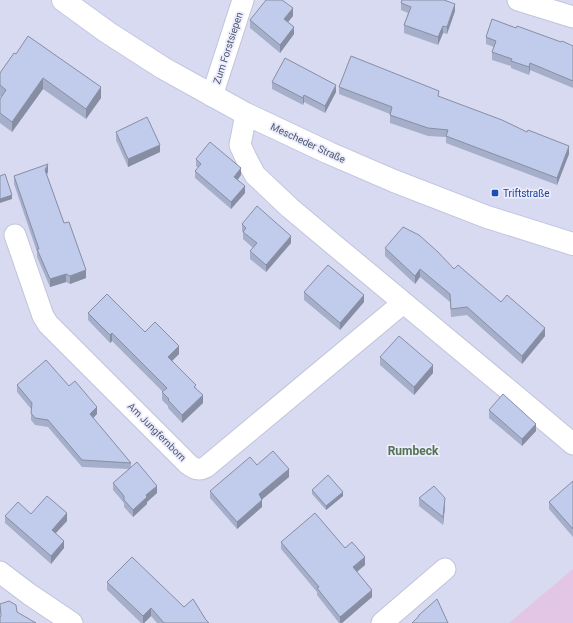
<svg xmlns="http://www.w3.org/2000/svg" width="573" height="623" font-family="Roboto,sans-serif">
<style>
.residential{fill:#d8daf2}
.green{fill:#e3c6e5}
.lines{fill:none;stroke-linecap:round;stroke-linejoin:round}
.street-casing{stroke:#c0c4da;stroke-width:23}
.secondary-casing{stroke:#c2c7e1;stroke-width:24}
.street{stroke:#fff;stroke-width:21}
.secondary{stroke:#fff;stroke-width:22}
.wall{fill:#a6afca}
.shaded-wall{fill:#878ea4}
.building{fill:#c1cbeb;stroke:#878ea4}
.transit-dot{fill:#1a4fb4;stroke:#ececfc;stroke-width:1.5}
.labels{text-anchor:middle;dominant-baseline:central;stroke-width:3.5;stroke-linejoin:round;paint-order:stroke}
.street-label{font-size:10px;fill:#4e586f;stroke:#ececfc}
.transit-label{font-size:10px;fill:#164399;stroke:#ececfc;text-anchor:start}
.quarter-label{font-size:12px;font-weight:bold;fill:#547254;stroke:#ececfc}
</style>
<rect width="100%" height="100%" fill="#e6e7f9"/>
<!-- residential -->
<path class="residential" d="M0 0H573V623H0Z"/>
<!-- green -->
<path class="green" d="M573 569V623H509Z"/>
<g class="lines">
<!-- street casing -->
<g class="street-casing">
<path id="street" d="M518 0 573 17
M212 96 243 0
M246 114 240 145 246 158 255 175 290 208 333 244 522 401 573 444
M15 235 43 316 48 324 188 464C194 469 199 471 206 467L403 303
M0 572 29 594 72 623
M382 623 445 569"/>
</g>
<!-- secondary casing -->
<g class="secondary-casing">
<path id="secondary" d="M63 0 107 32 163 68 246 114 329 153 394 181 487 217 573 244"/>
</g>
<!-- street -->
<use href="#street" class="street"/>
<!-- secondary -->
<use href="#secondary" class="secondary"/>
</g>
<!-- wall -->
<path class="wall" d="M401 3 455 11 447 34 443 33 438 45 404 33V25L408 13 401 10Z
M293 16 288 22 294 34 280 53 250 28V20Z
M516 28 573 46V88L530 70 529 75 511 68V66L492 60V52L494 47 486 44V37Z
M14 53 101 98 86 119 43 89 12 132 0 123V99L1 97 0 96V73Z
M272 82 336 92 325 113 304 102 303 105 272 89Z
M339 87 439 97 569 154 557 185 446 143V137L428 136 390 123V114L339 94Z
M116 132 160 152 128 167 116 140Z
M196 159 241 175 238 180 245 193 231 209 195 178V171L198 168 196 166Z
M48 172 47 175 64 223 86 278 70 284 66 282 50 287 37 257V252L14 184V176Z
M242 224 291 243 266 272 250 259V251L253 248 243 239V232L242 231Z
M385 248 454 269 501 302 545 336 522 364 467 315 451 317 450 302 420 277 415 284 385 256Z
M304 292 364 302 340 330 304 300Z
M88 313 145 332 179 354 171 361 196 388 203 403 182 423 168 408V406L162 400V392H163L112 341 110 343 88 320Z
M380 357 433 373 414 395 380 365Z
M17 385 69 386 97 414 93 418 131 463V467L157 493 147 502V504L133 517 124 507V503L113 490V483L129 469 82 467 48 427 35 425 31 420V409L17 392Z
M489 410 536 431 522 446 489 418Z
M257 465 289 477 262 499V507L237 529 210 498V491Z
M573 481V537L549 509V502Z
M312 490 343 496 326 510 312 494Z
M419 498 445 506 443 525 419 506Z
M5 516 67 521 56 533 64 548 51 564 5 523Z
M281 542 365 565 357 572 372 597 342 623H339L317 595V592L281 549Z
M107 582 184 607 206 620 209 623H157L151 616 144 623H141L107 590Z"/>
<!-- shaded-wall -->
<path class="shaded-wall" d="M455 4V11L447 34V27Z
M293 8V16L284 27V19Z
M443 26V33L438 45V37Z
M294 27V34L280 53V45Z
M530 63V70L529 75V67Z
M43 78V89L12 132V122Z
M336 85V92L325 113V106Z
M101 87V98L86 119V109Z
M304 95V102L303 105V98Z
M160 145V152L128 167V159Z
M569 146V154L557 185V178Z
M48 164V172L45 177V170Z
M241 168V175L234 184V177Z
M245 186V193L231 209V202Z
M12 195V199L0 203V199Z
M291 236V243L266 272V265Z
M420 269V277L415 284V276Z
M86 270V278L70 284V276Z
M66 274V282L50 287V279Z
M364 295V302L340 330V323Z
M545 328V336L522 364V356Z
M112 333V341L110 343V335Z
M179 346V354L168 365V357Z
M433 365V373L414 395V387Z
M203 395V403L182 423V415Z
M97 407V414L90 421V414Z
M536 424V431L522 446V439Z
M289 469V477L259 502V494Z
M157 486V493L147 502V504L133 517V510L146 495Z
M343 492V496L326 510V506Z
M445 498V506L443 525V517Z
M262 500V507L237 529V522Z
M67 513V521L52 537V530Z
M64 541V548L51 564V556Z
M365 557V565L353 575V567Z
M372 590V597L342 623H340V617Z
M151 608V616L144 623H143V616Z"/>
<!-- building -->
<path class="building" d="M266 0H282L293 8 284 19 294 27 280 45 250 20Z
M402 0H444L455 4 447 27 443 26 438 37 404 25 411 7 401 3Z
M492 19 516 28 517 26 561 42 562 41 573 46V81L530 63 529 67 511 61 512 59 492 52 496 41 486 37Z
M28 36 101 87 86 109 43 78 12 122 0 113V99L6 90 0 85V73L14 53 16 54Z
M351 56 439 91 438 96 502 120 527 132 528 130 569 146 557 178 446 136 448 130 428 128 390 115 392 107 339 87Z
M285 58 336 85 325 106 304 95 303 98 272 82Z
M147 117 160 145 128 159 116 132Z
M210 142 241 168 234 177 245 186 231 202 195 171 201 164 196 159Z
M48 164 45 170 64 223 69 222 86 270 70 276 66 274 50 279 37 249H39L14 176Z
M5 174 12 195 0 199V176Z
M257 206 291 236 266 265 250 251 257 243 243 232 246 228 242 224Z
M403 227 419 235 438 252 454 269 458 265 501 302 507 295 545 328 522 356 467 307 451 309 450 294 420 269 415 276 385 248Z
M328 265 364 295 340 323 304 292Z
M107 294 145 332 155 322 179 346 168 357 196 385 194 387 203 395 182 415 168 400 169 399 162 392 167 388 112 333 110 335 88 313Z
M399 336 433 365 414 387 380 357Z
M46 360 69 386 75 381 97 407 90 414 131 463 82 460 48 420 35 418 31 413 32 403 17 385Z
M503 394 536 424 522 439 489 410Z
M273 451 289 469 259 494 262 500 237 522 210 491 250 457 257 465Z
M137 462 157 486 146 495 147 497 133 510 124 500V496L113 483Z
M328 475 343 492 326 506 312 490Z
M573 481V529L549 502Z
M434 486 445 498 443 517 419 498Z
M47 496 67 513 52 530 64 541 51 556 5 516 18 502 31 514Z
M315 513 345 548 352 542 365 557 353 567 372 590 340 617 317 588 319 587 281 542Z
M132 557 184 607 193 599 206 620 209 623H164L151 608 143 616 107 582Z
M437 599 448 623H412L418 617 419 615Z
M9 601 16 605 17 612 36 623H0V617L1 616 0 604Z"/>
<!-- markers -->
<rect class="transit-dot" x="491" y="189" width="8" height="8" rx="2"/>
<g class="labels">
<!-- street labels -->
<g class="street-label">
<text transform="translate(228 48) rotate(-72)">Zum Forstsiepen</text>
<text transform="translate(308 143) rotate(25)">Mescheder Straße</text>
<text transform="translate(157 432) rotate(45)">Am Jungfernborn</text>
</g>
<!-- transit labels -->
<g class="transit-label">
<text x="503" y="193">Triftstraße</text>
</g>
<!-- quarter labels -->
<g class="quarter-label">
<text x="413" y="451">Rumbeck</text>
</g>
</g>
</svg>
